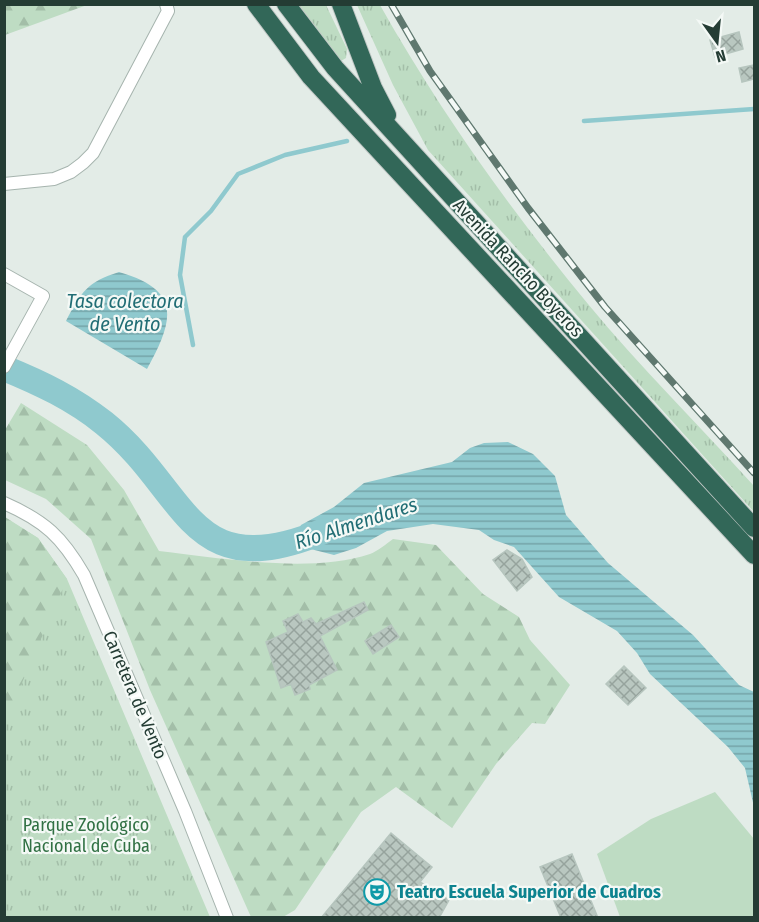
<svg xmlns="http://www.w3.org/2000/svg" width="759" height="922" font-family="'Fira Sans Condensed',sans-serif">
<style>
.grass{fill:url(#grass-tufts)}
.forest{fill:url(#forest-firs)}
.garden{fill:#bedcc3}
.water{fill:url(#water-rules)}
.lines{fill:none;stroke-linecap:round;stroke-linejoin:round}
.stream{stroke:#8fc9ce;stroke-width:4.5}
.river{stroke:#8fc9ce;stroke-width:26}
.building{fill:url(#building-cross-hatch);stroke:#b6c5be;stroke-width:1.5}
.street-casing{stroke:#a6b4ae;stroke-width:14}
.highway-casing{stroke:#c2c8c6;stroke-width:20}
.street{stroke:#fff;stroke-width:12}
.highway{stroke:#326758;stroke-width:18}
.rail-casing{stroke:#5f786f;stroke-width:7}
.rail{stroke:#f4f9f6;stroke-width:4.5;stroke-dasharray:14;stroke-linecap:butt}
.labels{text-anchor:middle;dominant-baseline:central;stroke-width:4.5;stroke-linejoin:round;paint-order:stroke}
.street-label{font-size:18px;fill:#243c34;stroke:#f4f9f6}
.park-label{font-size:18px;fill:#317144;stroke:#f4f9f6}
.culture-label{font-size:18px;font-weight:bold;fill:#0d838f;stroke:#f4f9f6;text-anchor:start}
.water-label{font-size:20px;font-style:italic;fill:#226e75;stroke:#f4f9f6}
</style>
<defs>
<pattern id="grass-tufts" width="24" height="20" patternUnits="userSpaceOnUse" patternTransform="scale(1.5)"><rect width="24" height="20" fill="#bedcc3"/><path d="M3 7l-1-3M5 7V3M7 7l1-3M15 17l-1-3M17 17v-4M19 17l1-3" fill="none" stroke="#a3bea8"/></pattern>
<pattern id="forest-firs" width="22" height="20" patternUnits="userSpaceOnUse" patternTransform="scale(1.5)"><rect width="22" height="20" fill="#bedcc3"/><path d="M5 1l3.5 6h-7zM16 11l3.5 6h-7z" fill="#a3bea8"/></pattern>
<pattern id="water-rules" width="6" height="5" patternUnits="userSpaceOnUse" patternTransform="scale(1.5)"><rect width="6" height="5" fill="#8fc9ce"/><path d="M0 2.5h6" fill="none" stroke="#75a4a8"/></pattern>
<pattern id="building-cross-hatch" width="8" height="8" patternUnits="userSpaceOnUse" patternTransform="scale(1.5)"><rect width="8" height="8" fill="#b9c7c0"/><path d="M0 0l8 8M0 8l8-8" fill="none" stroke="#96a39d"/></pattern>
</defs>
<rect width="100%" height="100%" fill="#e3ece7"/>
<!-- grass -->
<path class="grass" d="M293 5H326L347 49 346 58 341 61Z
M357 5H380C439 110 511 211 588 304 640 367 699 425 754 486V512L428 150 393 85Z
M4 517 38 538 67 579 210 917H5Z"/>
<!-- forest -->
<path class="forest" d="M5 4H87V5L5 35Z
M21 403 87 445 124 490 159 551C221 558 310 574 370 554 378 551 386 544 393 539L436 545 483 594 519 617 530 640 570 685 545 724 532 723 496 764 452 828 396 787 361 812 295 910 283 917H251L150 690 91 539 46 499 5 480V430Z
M5 517 38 538 67 579 5 722Z"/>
<!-- garden -->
<path class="garden" d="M715 792 754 839V917H620L597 854 651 819Z"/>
<!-- water -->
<path class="water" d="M119 272C182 290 174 320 147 369L66 321C81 292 87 282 119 272Z
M508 442 533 454 555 476 566 515 608 563 693 635 739 685 754 692V807L745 768 728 747 650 674 637 653 617 631 559 597 514 547 494 540 479 530 433 524 387 531 356 548 334 555 291 544 301 525 334 507 364 483 452 462 470 448 484 443Z"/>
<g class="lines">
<!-- stream -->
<path class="stream" d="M584 121 754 109
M193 345 180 275 185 237 211 211 238 174 285 155 347 141"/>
<!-- river -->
<path class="river" d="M4 368C41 383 74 399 104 423 190 492 187 588 324 531"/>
</g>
<!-- building -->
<path class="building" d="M739 32 743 49 715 57 710 40Z
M754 65V79L742 82 739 68Z
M507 550 522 559 532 577 517 591 493 560Z
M364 602 368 610 320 636 337 670 309 685 310 689 295 695 291 684 281 688 266 642 288 632 283 621 298 614 303 622 311 618 316 624Z
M391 625 399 637 373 654 365 641Z
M624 666 646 688 628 705 606 684Z
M391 833 432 867 420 882 449 900 439 918H321Z
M572 854 598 918H561L540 867Z"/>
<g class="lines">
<!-- street casing -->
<g class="street-casing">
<path id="street" d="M4 184 54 179 71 172 83 163 93 153 168 11 166 4
M4 274 43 296 4 367
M4 503C45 521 62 537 84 575L185 811 227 918"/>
</g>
<!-- highway casing -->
<g class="highway-casing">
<path id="highway" d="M256 4 311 77 754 555
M286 4 335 68 754 528
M341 4 373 88 387 115"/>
</g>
<!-- street -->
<use href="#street" class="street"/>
<!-- highway -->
<use href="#highway" class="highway"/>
<!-- rail casing -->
<g class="rail-casing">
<path id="rail" d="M391 4 430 71 528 208 605 307 754 473"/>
</g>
<!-- rail -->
<use href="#rail" class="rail"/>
</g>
<!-- icons -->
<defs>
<g id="theatre-ring" transform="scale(1.35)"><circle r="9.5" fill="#f4f9f6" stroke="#0f9aa8" stroke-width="1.5"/><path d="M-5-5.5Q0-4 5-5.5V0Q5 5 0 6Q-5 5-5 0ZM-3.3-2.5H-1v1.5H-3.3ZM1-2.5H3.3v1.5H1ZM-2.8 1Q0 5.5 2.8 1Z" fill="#0f9aa8"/></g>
</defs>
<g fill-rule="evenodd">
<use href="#theatre-ring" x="377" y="892"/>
</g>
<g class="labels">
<!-- street labels -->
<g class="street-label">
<text transform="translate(518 268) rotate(47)">Avenida Rancho Boyeros</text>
<text transform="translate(135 695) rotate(67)">Carretera de Vento</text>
</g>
<!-- park labels -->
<g class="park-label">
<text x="86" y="825">Parque Zoológico<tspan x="86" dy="21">Nacional de Cuba</tspan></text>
</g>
<!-- culture labels -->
<g class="culture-label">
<text x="397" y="892">Teatro Escuela Superior de Cuadros</text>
</g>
<!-- water labels -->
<g class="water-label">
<text x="125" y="301">Tasa colectora<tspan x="125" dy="23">de Vento</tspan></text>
<text transform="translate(356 523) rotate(-18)">Río Almendares</text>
</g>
</g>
<!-- border -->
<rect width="759" height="922" fill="none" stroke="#243c34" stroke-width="12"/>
<!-- north arrow -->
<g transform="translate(717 42) rotate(165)" stroke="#f4f9f6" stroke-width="4.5" paint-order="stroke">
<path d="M0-4.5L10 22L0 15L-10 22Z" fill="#243c34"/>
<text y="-9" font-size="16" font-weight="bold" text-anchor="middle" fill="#243c34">N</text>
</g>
</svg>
